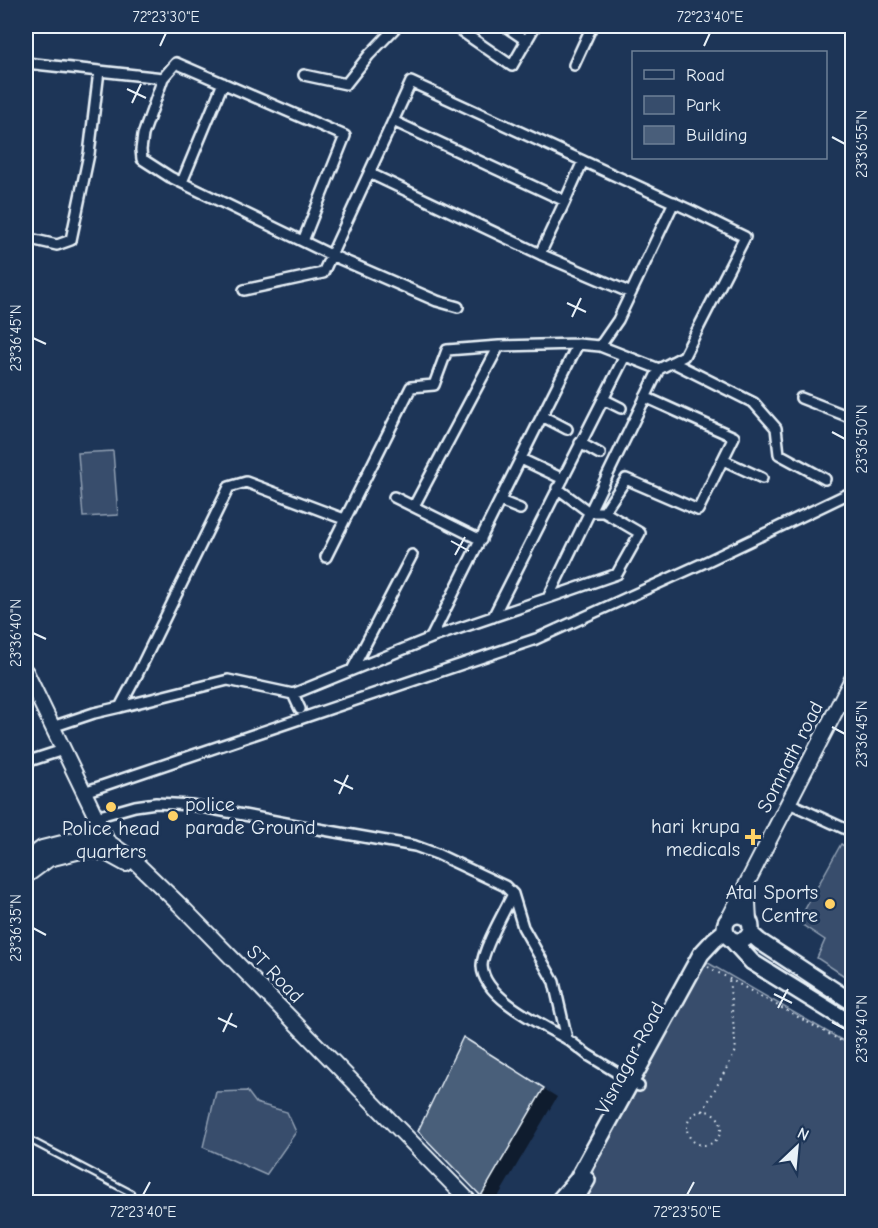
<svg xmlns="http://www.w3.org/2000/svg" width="878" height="1228" font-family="'Comic Neue',sans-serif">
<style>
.green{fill:#374d6c;stroke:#909fb2;stroke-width:1.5}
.shadow{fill:#0007}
.building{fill:#495e7a;stroke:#e8f1f8;stroke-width:1.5}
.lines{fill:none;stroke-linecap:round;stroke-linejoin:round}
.lane-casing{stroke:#e8f1f8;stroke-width:9}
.street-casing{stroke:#e8f1f8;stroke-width:14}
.secondary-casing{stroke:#e8f1f8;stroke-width:18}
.primary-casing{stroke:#e8f1f8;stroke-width:20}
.path{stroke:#e8f1f8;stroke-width:2;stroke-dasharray:1.5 4.5;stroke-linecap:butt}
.lane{stroke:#1d3557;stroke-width:4.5}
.street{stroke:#1d3557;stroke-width:9}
.secondary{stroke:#1d3557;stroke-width:14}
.primary{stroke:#1d3557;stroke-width:15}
.ticks{fill:none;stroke:#e8f1f8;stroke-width:2}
.poi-dot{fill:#ffd166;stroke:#1d3557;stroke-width:2}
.labels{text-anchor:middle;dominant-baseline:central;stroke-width:6;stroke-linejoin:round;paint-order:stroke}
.street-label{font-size:20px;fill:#e8f1f8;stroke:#1d3557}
.poi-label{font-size:20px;fill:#e8f1f8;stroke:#1d3557;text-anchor:end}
.neatline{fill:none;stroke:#e8f1f8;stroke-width:2}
.ticks-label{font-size:15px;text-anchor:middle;fill:#e8f1f8}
</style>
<rect width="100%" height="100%" fill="#1d3557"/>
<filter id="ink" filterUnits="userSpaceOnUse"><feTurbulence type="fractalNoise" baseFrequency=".0167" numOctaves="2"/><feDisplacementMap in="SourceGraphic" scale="12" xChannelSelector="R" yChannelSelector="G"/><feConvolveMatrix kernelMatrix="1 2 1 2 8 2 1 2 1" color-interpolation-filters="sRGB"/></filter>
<g filter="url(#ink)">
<!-- green -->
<path class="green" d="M113 451 118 515 83 517 78 453Z
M841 844 852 851V981L817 958 825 940 798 922Z
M703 960 852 1046V1202H598L588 1196 593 1170 639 1086Z
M247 1091 256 1103 287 1112 296 1132 266 1175 203 1147 216 1092Z"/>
<!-- shadow -->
<path class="shadow" d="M477 1047 557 1097 495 1202 482 1194 420 1131Z"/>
<!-- building -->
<path class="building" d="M463 1037 544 1088 481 1196 418 1131Z"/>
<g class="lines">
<!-- lane casing -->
<g class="lane-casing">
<path id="lane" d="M26 1138 131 1193"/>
</g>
<!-- street casing -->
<g class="street-casing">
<path id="street" d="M454 26 512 66 535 26
M505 26 527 41
M26 63 163 78
M574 65 592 26
M304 75 346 84 369 55 397 26
M393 121 565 201 540 254 631 293
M369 173 540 254
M182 182 223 83
M565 201 583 161
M26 238 57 245 71 240 89 154 99 71
M303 241 345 136 176 63 163 78 153 107 143 135 141 150 142 159 170 177 331 255 437 301 458 307
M244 290 323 273 411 82 692 211 745 237 684 356 659 369 548 598 431 638
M600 346 659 369
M672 362 754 403 776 428 779 454 825 479
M801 398 852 418
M603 399 621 408
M542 416 567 429
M580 443 600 454
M521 459 563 479
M723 460 762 478
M557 488 589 512H604L626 479 698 510 734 437 645 397
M394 497 481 540
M500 501 520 509
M414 506 499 346 578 344
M326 557 411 387 434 385 447 350 499 346
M548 598 617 574 640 533 604 512
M493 617 625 356
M352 670 412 555
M293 694 431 638 578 344 600 346 618 320 674 202
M120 707 228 680 293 694 300 709
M52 727 94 713 120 707 137 675 229 487 246 482 344 519
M26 762 63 750
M84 792 536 639 710 560 852 492
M789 803 852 832
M96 817 135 806 156 803 191 805 307 827 415 846 437 854 505 886 513 894 523 927 554 982 567 1039 588 1055 639 1086
M513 894C505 910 482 950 482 966 483 998 543 1025 567 1039"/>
</g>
<!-- secondary casing -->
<g class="secondary-casing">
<path id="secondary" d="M26 672 96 817 107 841 106 848
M26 860 42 848 78 839 107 841 131 858 183 908 470 1202
M26 876 49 859 85 850 106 853 126 864
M728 920 746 885
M749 921 747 883 852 679"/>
</g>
<!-- primary casing -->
<g class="primary-casing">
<path id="primary" d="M725 928a13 13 0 1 1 26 0a13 13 0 1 1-26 0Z
M750 933 759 941 852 1002
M732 940 752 962 852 1024
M558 1202 577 1180 701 954 714 940 725 931
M574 1202 587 1180"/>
</g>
<!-- path -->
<path class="path" d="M708 967 852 1047
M703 1111 736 1051 729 978
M687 1128a17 17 0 1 1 34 0a17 17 0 1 1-34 0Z"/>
<!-- lane -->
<use href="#lane" class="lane"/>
<!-- street -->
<use href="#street" class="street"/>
<!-- secondary -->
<use href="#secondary" class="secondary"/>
<!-- primary -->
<use href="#primary" class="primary"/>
</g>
</g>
<!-- ticks -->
<path class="ticks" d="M160 46 166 33M704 46 710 33M127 89 146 98M132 103 141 84M832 137 845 144M567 303 586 312M572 317 581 298M33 338 46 344M832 432 845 439M451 541 469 551M455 555 465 537M33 633 46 639M832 727 845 734M334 780 353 789M339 794 348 775M33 928 46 935M774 994 792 1003M778 1008 788 989M218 1018 237 1027M832 1022 845 1029M223 1032 232 1013M143 1195 150 1182M687 1195 694 1182"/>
<!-- markers -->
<g class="poi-dot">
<circle cx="111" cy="807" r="6"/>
<circle cx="173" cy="816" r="6"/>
<path d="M750 828h6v6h6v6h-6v6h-6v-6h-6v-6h6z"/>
<circle cx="830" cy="904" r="6"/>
</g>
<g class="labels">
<!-- street labels -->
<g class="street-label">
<text transform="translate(790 757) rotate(-63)">Somnath road</text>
<text transform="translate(275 974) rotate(46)">ST Road</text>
<text transform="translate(630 1058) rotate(-62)">Visnagar Road</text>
</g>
<!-- poi labels -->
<g class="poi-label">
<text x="185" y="804" text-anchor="start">police<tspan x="185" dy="23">parade Ground</tspan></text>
<text x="740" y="826">hari krupa<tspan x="740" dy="23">medicals</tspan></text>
<text x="111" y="828" text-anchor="middle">Police head<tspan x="111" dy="23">quarters</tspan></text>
<text x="818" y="892">Atal Sports<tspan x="818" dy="23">Centre</tspan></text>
</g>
</g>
<!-- margin -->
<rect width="878" height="1228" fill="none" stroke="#1d3557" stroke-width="66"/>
<!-- legend -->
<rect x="632" y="51" width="195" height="108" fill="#1d3557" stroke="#6e8097" stroke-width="1.5"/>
<rect x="644" y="70" width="30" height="9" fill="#1d3557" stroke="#6e8097" stroke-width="1.5"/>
<text x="686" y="81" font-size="18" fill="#e8f1f8">Road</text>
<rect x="644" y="96" width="30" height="18" fill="#374d6c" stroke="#6e8097" stroke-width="1.5"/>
<text x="686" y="111" font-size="18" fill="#e8f1f8">Park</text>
<rect x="644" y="126" width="30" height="18" fill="#495e7a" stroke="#6e8097" stroke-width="1.5"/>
<text x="686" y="141" font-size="18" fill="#e8f1f8">Building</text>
<!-- north arrow -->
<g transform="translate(797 1147) rotate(26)" stroke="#1d3557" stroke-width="4.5" paint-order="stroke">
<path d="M0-4.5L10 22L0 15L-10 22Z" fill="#e8f1f8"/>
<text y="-9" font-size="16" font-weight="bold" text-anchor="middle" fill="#e8f1f8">N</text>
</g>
<rect x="33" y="33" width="812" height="1162" class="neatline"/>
<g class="ticks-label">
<text x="166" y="22">72°23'30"E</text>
<text x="710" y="22">72°23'40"E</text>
<text transform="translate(862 144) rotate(-90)" y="5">23°36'55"N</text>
<text transform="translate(16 338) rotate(-90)" y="5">23°36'45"N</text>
<text transform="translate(862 439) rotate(-90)" y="5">23°36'50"N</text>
<text transform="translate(16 633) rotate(-90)" y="5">23°36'40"N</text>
<text transform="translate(862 734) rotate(-90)" y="5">23°36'45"N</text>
<text transform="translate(16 928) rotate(-90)" y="5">23°36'35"N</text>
<text transform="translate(862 1029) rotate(-90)" y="5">23°36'40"N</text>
<text x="143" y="1217">72°23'40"E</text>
<text x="687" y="1217">72°23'50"E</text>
</g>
</svg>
